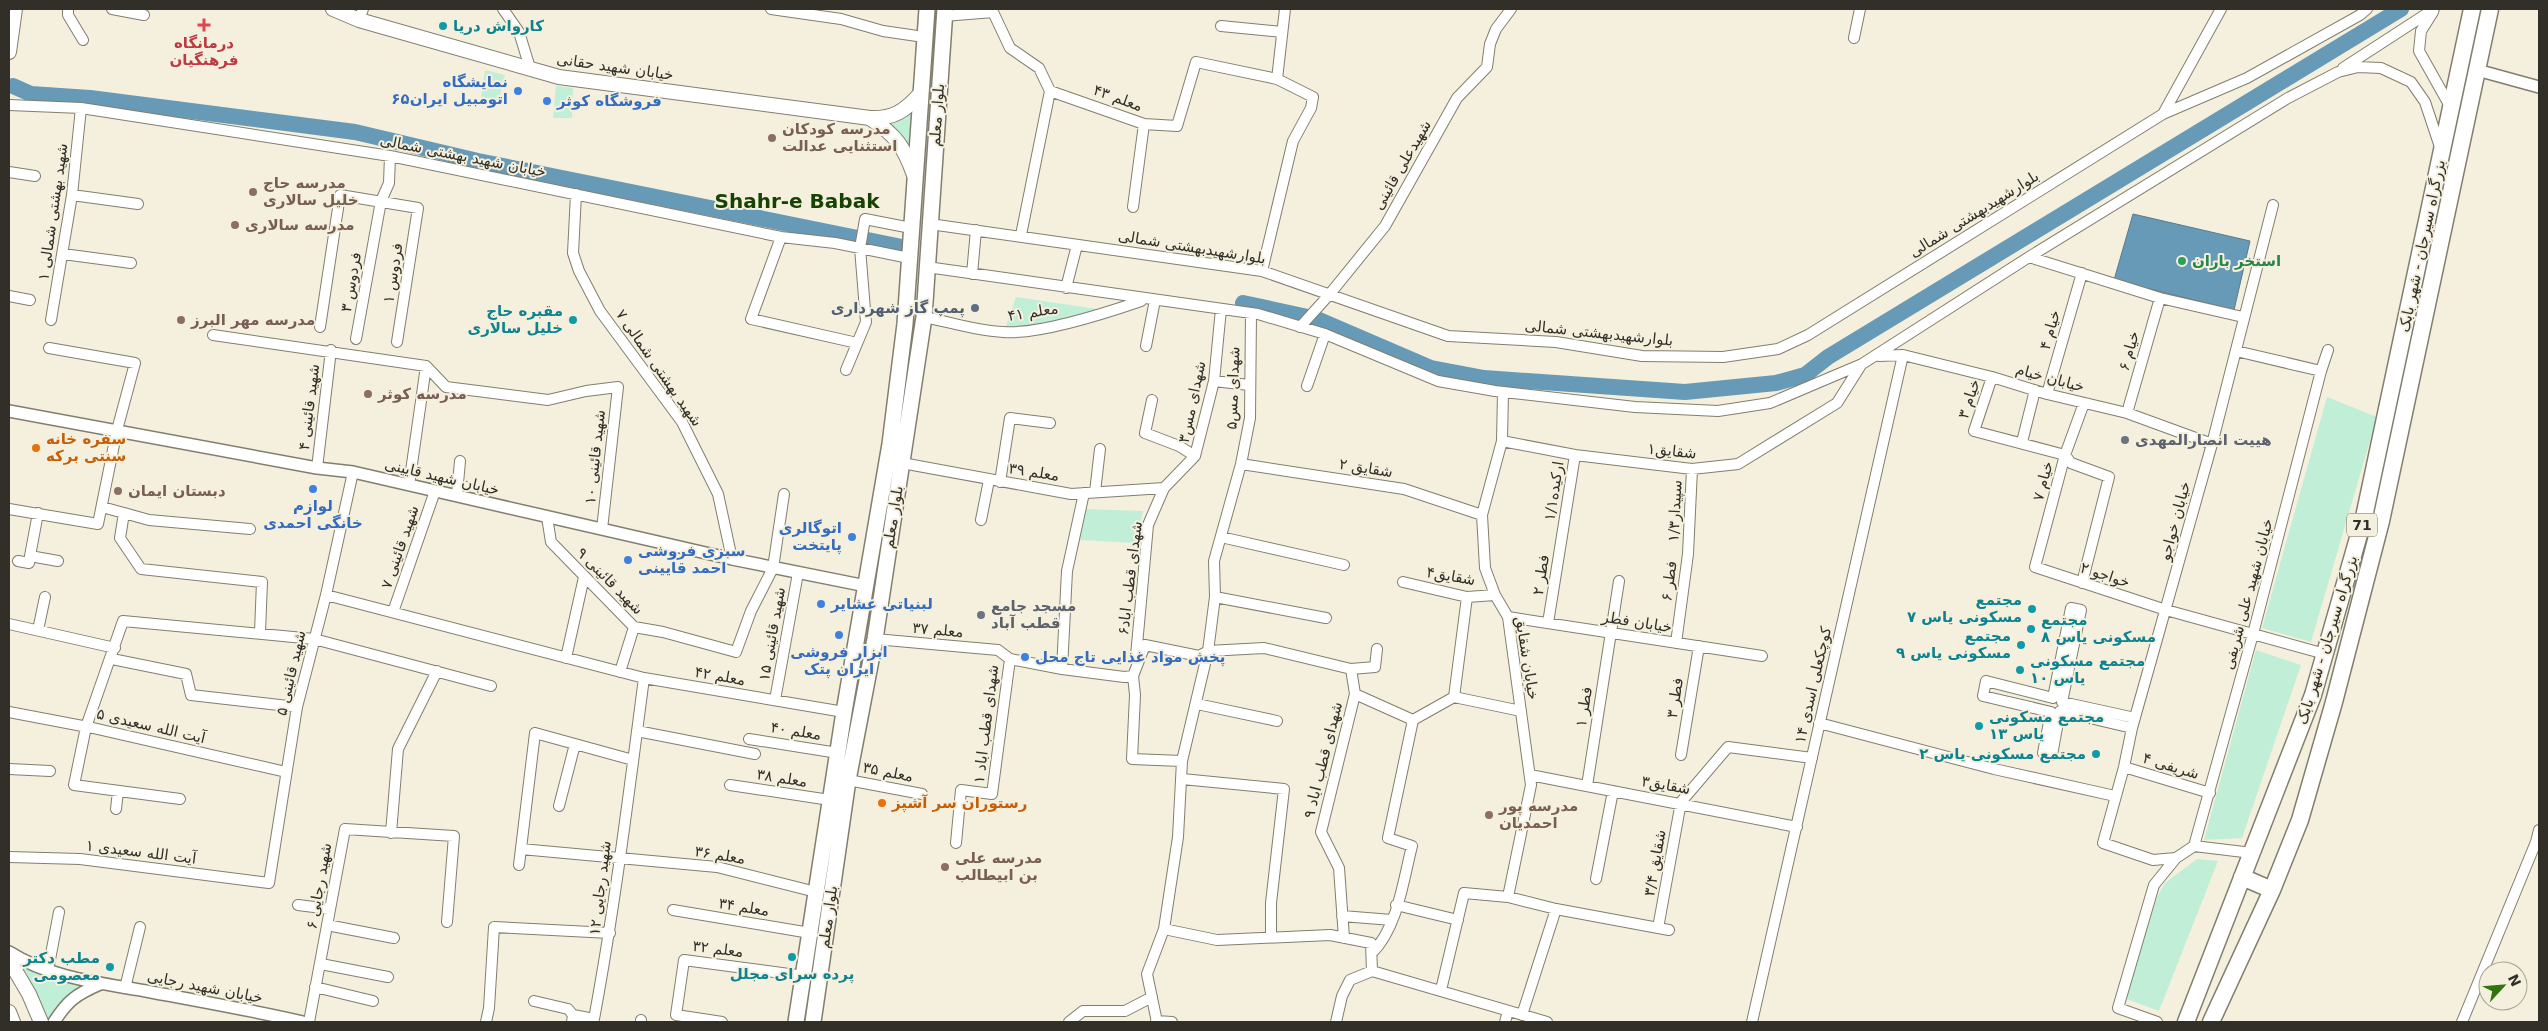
<svg xmlns="http://www.w3.org/2000/svg" width="2548" height="1031" font-family="'DejaVu Sans',Vazirmatn,sans-serif">
<style>
.green{fill:#c1eed7}
.water{fill:#679ab7;stroke:#577a8c}
.lines{fill:none;stroke-linecap:round;stroke-linejoin:round}
.river{stroke:#679ab7;stroke-width:16}
.minor-casing{stroke:#827e6e;stroke-width:12}
.tertiary-casing{stroke:#827e6e;stroke-width:14}
.secondary-casing{stroke:#827e6e;stroke-width:16}
.primary-casing{stroke:#827e6e;stroke-width:18}
.trunk-casing{stroke:#827e6e;stroke-width:19}
.minor{stroke:#fff;stroke-width:10}
.tertiary{stroke:#fff;stroke-width:11}
.secondary{stroke:#fff;stroke-width:14}
.primary{stroke:#fff;stroke-width:15}
.trunk{stroke:#fff;stroke-width:16}
.health-dot{fill:#e0444e;stroke:#f5f0de;stroke-width:2}
.culture-dot{fill:#0f9aa8;stroke:#f5f0de;stroke-width:2}
.shop-dot{fill:#3f7fe0;stroke:#f5f0de;stroke-width:2}
.education-dot{fill:#8d6e63;stroke:#f5f0de;stroke-width:2}
.leisure-dot{fill:#2e9e5b;stroke:#f5f0de;stroke-width:2}
.service-dot{fill:#5c6f8a;stroke:#f5f0de;stroke-width:2}
.worship-dot{fill:#6b7280;stroke:#f5f0de;stroke-width:2}
.food-dot{fill:#e8710a;stroke:#f5f0de;stroke-width:2}
.labels{text-anchor:middle;dominant-baseline:central;stroke-width:4;stroke-linejoin:round;paint-order:stroke}
.shield{fill:#f5f0de;stroke:#6c695f;stroke-width:1}
.shield-label{font-size:14px;font-weight:bold;fill:#312f28}
.culture-label{font-size:15px;font-weight:bold;fill:#0d838f;stroke:#f5f0de;text-anchor:end}
.health-label{font-size:15px;font-weight:bold;fill:#be3a42;stroke:#f5f0de}
.street-label{font-size:15px;fill:#312f28;stroke:#f5f0de}
.shop-label{font-size:15px;font-weight:bold;fill:#366cbe;stroke:#f5f0de;text-anchor:start}
.education-label{font-size:15px;font-weight:bold;fill:#785e54;stroke:#f5f0de;text-anchor:start}
.leisure-label{font-size:15px;font-weight:bold;fill:#27864d;stroke:#f5f0de;text-anchor:start}
.service-label{font-size:15px;font-weight:bold;fill:#4e5e75;stroke:#f5f0de;text-anchor:end}
.food-label{font-size:15px;font-weight:bold;fill:#c56008;stroke:#f5f0de;text-anchor:start}
.worship-label{font-size:15px;font-weight:bold;fill:#5b616d;stroke:#f5f0de;text-anchor:start}
.district-label{font-size:20px;font-weight:bold;fill:#184204;stroke:#f5f0de}
</style>
<rect width="100%" height="100%" fill="#f5f0de"/>
<!-- green -->
<path class="green" d="M485 70 505 75 499 99 481 97Z
M556 86 573 88 572 118H553Z
M916 101 912 167 884 120Z
M1016 297 1111 311 1002 338Z
M2327 397 2377 417 2311 642 2262 628Z
M1086 509 1143 511 1136 543 1080 540Z
M2256 650 2301 665 2242 838 2204 840Z
M2197 859 2218 861 2159 1011 2124 998 2157 897 2165 883Z
M9 953 94 984 53 1022H42Z"/>
<!-- water -->
<path class="water" d="M2133 214 2250 241 2234 310 2114 280Z"/>
<g class="lines">
<!-- river -->
<path class="river" d="M13 86 31 94 90 98 355 132 478 161 902 247
M1243 303 1317 319 1431 368 1484 378 1685 392 1776 383 1805 375 1828 357 2401 9"/>
<!-- minor casing -->
<g class="minor-casing">
<path id="minor" d="M68 9V15L83 40
M112 9 144 15
M503 9 519 32 530 68
M771 9 841 19 883 31 924 37
M2433 12 2421 31 2419 51 2451 108
M944 16 993 12 1010 48 1039 68 1050 91 1144 124 1177 126 1196 62 1277 79
M359 20 363 9
M1221 26 1282 32
M1854 38 1860 9
M2343 68 2434 9
M9 105 81 108 390 156 781 237 835 243 909 258
M2163 114 2221 9
M9 172 35 176
M576 194 573 253 579 271 600 311 682 422 718 494 732 559
M72 195 138 204
M1133 207 1144 124
M930 224 1262 271 1448 336 1556 342 1642 356 1723 357 1778 349 1808 335 2163 114 2247 78 2360 15 2367 9
M1021 235 1050 91
M781 237 751 319 857 343
M63 254 131 263
M2029 257 2160 298 2243 317
M927 267 1258 314 1325 334 1438 381 1495 391 1635 407 1718 411 1770 403 1862 364 2029 257 2288 98 2338 72 2358 67 2381 68 2411 82 2425 102 2441 150
M1262 271 1293 141 1311 108 1313 97 1277 79 1285 9
M972 274 976 230
M1066 288 1077 245
M9 296 30 300
M924 317C950 322 977 331 1003 332 1039 335 1106 313 1141 301
M51 320 72 195 81 108
M320 327 340 195 418 208 397 342
M1300 327 1329 295 1385 226 1457 98 1487 67 1490 44 1496 29 1511 9
M213 335 426 366 446 387 548 400 586 391 618 387 602 529
M356 339 381 201 389 183 390 156
M1146 346 1155 300
M2236 351 2321 371
M1879 356 1903 355 1992 377 2047 394 2127 413 2212 444
M846 370 866 322 860 248 865 219 911 228
M1992 377 1974 431 2065 455 2071 463 2109 477 2082 583
M1214 381 1249 385
M1307 386 1325 334
M2047 394 2082 273
M1152 400 1145 433 1179 446 1195 456
M2084 403 2065 455 2035 567 2166 610 2325 654
M2127 413 2160 298
M1502 441 1575 455 1692 469 1738 464 1837 403 1861 365
M2022 442 2035 390
M902 463 1071 494 1164 488
M1241 464 1404 489 1482 515
M317 468 331 350
M1000 482 1010 418 1050 423
M409 485 426 366
M1095 492 1100 449
M457 494 460 461
M102 507 124 513 120 538 141 569 262 582 260 632
M9 509 98 524 117 430 135 363 49 348
M38 513 30 556 58 561
M124 513 149 520 250 529
M547 517 551 542 634 627 663 632 736 652 751 611 773 568 784 494
M981 520 989 480
M1221 537 1344 565
M18 561 29 563 30 556
M1403 582 1467 597 1495 595
M326 595 644 678
M1215 597 1326 618
M393 612 435 491
M1508 617 1762 656
M1548 623 1575 455
M9 624 115 648
M38 630 45 597
M875 639 998 650 1010 659 1062 669 1124 677 1133 676 1145 645 1199 656 1208 651 1264 648 1351 669 1355 694 1413 720 1454 697
M1676 643 1688 554 1692 469
M1136 656 1148 525 1164 488 1195 456 1214 381 1221 309
M566 658 584 577
M112 659 186 674 191 695 297 707
M1062 669 1067 571 1084 493
M1351 669 1375 667 1377 649
M620 672 634 627
M1133 676 1135 695 1132 759 1182 761
M1454 697 1467 597
M1454 697 1521 711
M775 700 798 573
M1197 704 1277 721
M9 712 93 728 286 772
M1819 723 1994 769 2115 796
M2132 728 2060 711 2052 755 2043 753 2051 712 1983 696 1986 681 2053 698 2071 608 2081 610 2062 702 2135 718
M637 731 755 754
M749 739 838 753
M1681 755 1699 646
M2124 767 2210 793
M9 769 50 771
M1530 775 1797 827
M1182 779 1284 789 1271 903V936
M848 780 922 794
M730 785 830 800
M1587 786 1619 581
M180 799 74 785 86 727 123 621 314 639 491 686
M559 806 575 744
M116 809 118 791
M391 833 398 749 437 671
M956 843 961 790 992 794 1010 659
M2194 846 2253 634 2321 371 2328 350
M521 849 717 867 816 892
M2252 853 2194 846 2176 858 2153 860 2103 843 2124 767 2132 728 2212 444 2273 205
M9 857 80 859 269 883 297 707 326 595 353 472
M519 865 535 733 633 760
M1596 879 1613 791
M1508 897 1556 909 1522 1015
M298 905 330 909
M1396 905 1458 920
M1556 909 1669 930
M673 910 810 933
M1342 916 1392 920
M327 925 394 938
M1658 928 1681 802 1728 747 1812 758
M1164 929 1217 940 1330 935 1371 943 1372 971 1547 1022
M1344 938 1339 868 1321 832 1355 694
M1372 953C1398 927 1403 881 1412 846L1388 838 1413 720
M321 964 388 977
M48 970 59 912
M315 987 373 1001
M125 988 140 927
M1441 990 1464 893 1508 897 1531 785 1508 617 1495 595 1485 568 1482 515 1502 441 1503 392
M534 1001 568 1009 573 1015
M1156 1021 1172 1022
M309 1022 345 829 454 836 447 922
M486 1022 489 1008 494 927 610 933
M572 1022 573 1015 594 1019C615 906 629 792 644 678L844 712
M641 1022V1020
M722 1022 676 1015 684 960 804 976
M1069 1022 1083 1011H1125L1152 997
M1157 1022 1147 974 1164 929 1178 837 1182 761 1208 651 1215 597 1214 561 1241 464 1250 418 1251 313
M1336 1022 1342 996 1350 980 1372 971
M1505 1022 1508 1011
M1752 1022 1903 355
M2157 1022 2118 1008 2154 885 2176 858
M2462 1022 2536 842 2539 830"/>
</g>
<!-- tertiary casing -->
<g class="tertiary-casing">
<path id="tertiary" d="M2477 70 2539 87
M9 411 317 468 353 472 732 559 866 586
M9 952C50 978 100 983 146 991 199 1001 251 1010 303 1022
M54 1022C68 1000 77 994 100 984"/>
</g>
<!-- secondary casing -->
<g class="secondary-casing">
<path id="secondary" d="M333 9 359 20 559 77 870 118C893 119 905 111 920 94
M9 52 15 9
M871 119C896 135 904 147 914 175
M9 960 29 994 41 1022
M9 1012 13 1022"/>
</g>
<!-- primary casing -->
<g class="primary-casing">
<path id="primary" d="M796 1022 844 712 890 444 905 324 927 9
M813 1022 848 780 875 639 924 317 945 9"/>
</g>
<!-- trunk casing -->
<g class="trunk-casing">
<path id="trunk" d="M2242 877 2272 890
M2186 1022 2313 695 2364 517 2472 9
M2211 1022 2272 890 2300 820 2334 702 2381 521 2490 9"/>
</g>
<!-- minor -->
<use href="#minor" class="minor"/>
<!-- tertiary -->
<use href="#tertiary" class="tertiary"/>
<!-- secondary -->
<use href="#secondary" class="secondary"/>
<!-- primary -->
<use href="#primary" class="primary"/>
<!-- trunk -->
<use href="#trunk" class="trunk"/>
</g>
<!-- markers -->
<path class="health-dot" d="M201.5 17.5h5v5h5v5h-5v5h-5v-5h-5v-5h5z"/>
<g class="culture-dot">
<circle cx="443" cy="26" r="5"/>
<circle cx="573" cy="320" r="5"/>
<circle cx="2032" cy="609" r="5"/>
<circle cx="2031" cy="629" r="5"/>
<circle cx="2021" cy="645" r="5"/>
<circle cx="2020" cy="670" r="5"/>
<circle cx="1979" cy="726" r="5"/>
<circle cx="2096" cy="754" r="5"/>
<circle cx="792" cy="957" r="5"/>
<circle cx="110" cy="967" r="5"/>
</g>
<g class="shop-dot">
<circle cx="518" cy="91" r="5"/>
<circle cx="547" cy="101" r="5"/>
<circle cx="313" cy="489" r="5"/>
<circle cx="852" cy="537" r="5"/>
<circle cx="628" cy="560" r="5"/>
<circle cx="821" cy="604" r="5"/>
<circle cx="839" cy="635" r="5"/>
<circle cx="1025" cy="657" r="5"/>
</g>
<g class="education-dot">
<circle cx="772" cy="138" r="5"/>
<circle cx="253" cy="192" r="5"/>
<circle cx="235" cy="225" r="5"/>
<circle cx="181" cy="320" r="5"/>
<circle cx="368" cy="394" r="5"/>
<circle cx="118" cy="491" r="5"/>
<circle cx="1489" cy="815" r="5"/>
<circle cx="945" cy="867" r="5"/>
</g>
<circle class="leisure-dot" cx="2182" cy="261" r="5"/>
<circle class="service-dot" cx="975" cy="308" r="5"/>
<g class="worship-dot">
<circle cx="2125" cy="440" r="5"/>
<circle cx="981" cy="615" r="5"/>
</g>
<g class="food-dot">
<circle cx="36" cy="448" r="5"/>
<circle cx="882" cy="803" r="5"/>
</g>
<g class="labels">
<!-- shield labels -->
<rect class="shield" x="2347" y="513.5" width="30" height="23" rx="4"/>
<g class="shield-label">
<text x="2362" y="525">71</text>
</g>
<!-- culture labels -->
<g class="culture-label">
<text x="453" y="26" text-anchor="start">کارواش دریا</text>
<text x="563" y="311">مقبره حاج<tspan x="563" dy="17">خلیل سالاری</tspan></text>
<text x="2022" y="600">مجتمع<tspan x="2022" dy="17">مسکونی یاس ۷</tspan></text>
<text x="2041" y="620" text-anchor="start">مجتمع<tspan x="2041" dy="17">مسکونی یاس ۸</tspan></text>
<text x="2011" y="636">مجتمع<tspan x="2011" dy="17">مسکونی یاس ۹</tspan></text>
<text x="2030" y="661" text-anchor="start">مجتمع مسکونی<tspan x="2030" dy="17">یاس ۱۰</tspan></text>
<text x="1989" y="717" text-anchor="start">مجتمع مسکونی<tspan x="1989" dy="17">یاس ۱۳</tspan></text>
<text x="2086" y="754">مجتمع مسکونی یاس ۲</text>
<text x="100" y="958">مطب دکتر<tspan x="100" dy="17">معصومی</tspan></text>
<text x="792" y="974" text-anchor="middle">پرده سرای مجلل</text>
</g>
<!-- health labels -->
<g class="health-label">
<text x="204" y="43">درمانگاه<tspan x="204" dy="17">فرهنگیان</tspan></text>
</g>
<!-- street labels -->
<g class="street-label">
<text transform="translate(615 67) rotate(8)">خیابان شهید حقانی</text>
<text transform="translate(1118 98) rotate(20)">معلم ۴۳</text>
<text transform="translate(937 115) rotate(-86)">بلوار معلم</text>
<text transform="translate(463 156) rotate(11)">خیابان شهید بهشتی شمالی</text>
<text transform="translate(1402 165) rotate(-60)">شهیدعلی قائینی</text>
<text transform="translate(53 212) rotate(-82)">شهید بهشتی شمالی ۱</text>
<text transform="translate(1974 214) rotate(-32)">بلوارشهیدبهشتی شمالی</text>
<text transform="translate(2422 246) rotate(-78)">بزرگراه سیرجان - شهر بابک</text>
<text transform="translate(1192 247) rotate(9)">بلوارشهیدبهشتی شمالی</text>
<text transform="translate(393 273) rotate(-81)">فردوس ۱</text>
<text transform="translate(351 282) rotate(-80)">فردوس ۳</text>
<text transform="translate(1033 312) rotate(-9)">معلم ۴۱</text>
<text transform="translate(2050 330) rotate(-74)">خیام ۴</text>
<text transform="translate(1599 333) rotate(6)">بلوارشهیدبهشتی شمالی</text>
<text transform="translate(2129 351) rotate(-74)">خیام ۶</text>
<text transform="translate(659 368) rotate(55)">شهید بهشتی شمالی ۷</text>
<text transform="translate(2050 378) rotate(15)">خیابان خیام</text>
<text transform="translate(1233 388) rotate(-88)">شهدای مس۵</text>
<text transform="translate(1969 399) rotate(-72)">خیام ۳</text>
<text transform="translate(1192 402) rotate(-78)">شهدای مس۳</text>
<text transform="translate(309 407) rotate(-83)">شهید قائینی ۴</text>
<text transform="translate(1672 451) rotate(6)">شقایق۱</text>
<text transform="translate(595 457) rotate(-84)">شهید قائینی ۱۰</text>
<text transform="translate(1366 468) rotate(9)">شقایق ۲</text>
<text transform="translate(1034 472) rotate(9)">معلم ۳۹</text>
<text transform="translate(442 477) rotate(13)">خیابان شهید قایینی</text>
<text transform="translate(2043 481) rotate(-75)">خیام ۷</text>
<text transform="translate(1554 491) rotate(-81)">ارکیده۱/۱</text>
<text transform="translate(1675 511) rotate(-87)">سپیدار۱/۳</text>
<text transform="translate(893 517) rotate(-81)">بلوار معلم</text>
<text transform="translate(2175 521) rotate(-75)">خیابان خواجو</text>
<text transform="translate(400 547) rotate(-71)">شهید قائینی ۷</text>
<text transform="translate(1541 575) rotate(-81)">فطر ۲</text>
<text transform="translate(2105 575) rotate(18)">خواجو ۲</text>
<text transform="translate(1451 576) rotate(10)">شقایق۴</text>
<text transform="translate(1130 578) rotate(-83)">شهدای قطب اباد۶</text>
<text transform="translate(610 581) rotate(45)">شهید قائینی ۹</text>
<text transform="translate(1669 581) rotate(-82)">فطر ۶</text>
<text transform="translate(2248 594) rotate(-75)">خیابان شهید علی شریفی</text>
<text transform="translate(1637 622) rotate(9)">خیابان فطر</text>
<text transform="translate(938 630) rotate(5)">معلم ۳۷</text>
<text transform="translate(772 634) rotate(-80)">شهید قائینی ۱۵</text>
<text transform="translate(2327 640) rotate(-73)">بزرگراه سیرجان - شهر بابک</text>
<text transform="translate(1527 658) rotate(81)">خیابان شقایق</text>
<text transform="translate(291 673) rotate(-77)">شهید قائینی ۵</text>
<text transform="translate(720 676) rotate(10)">معلم ۴۲</text>
<text transform="translate(1813 685) rotate(-77)">کوچکعلی اسدی ۱۴</text>
<text transform="translate(1675 698) rotate(-81)">فطر ۳</text>
<text transform="translate(1584 707) rotate(-81)">فطر ۱</text>
<text transform="translate(986 724) rotate(-83)">شهدای قطب اباد ۱</text>
<text transform="translate(151 726) rotate(13)">آیت الله سعیدی ۵</text>
<text transform="translate(796 731) rotate(9)">معلم ۴۰</text>
<text transform="translate(1323 760) rotate(-76)">شهدای قطب اباد ۹</text>
<text transform="translate(2171 766) rotate(17)">شریفی ۴</text>
<text transform="translate(888 772) rotate(11)">معلم ۳۵</text>
<text transform="translate(782 778) rotate(9)">معلم ۳۸</text>
<text transform="translate(1666 785) rotate(10)">شقایق۳</text>
<text transform="translate(141 852) rotate(7)">آیت الله سعیدی ۱</text>
<text transform="translate(720 855) rotate(9)">معلم ۳۶</text>
<text transform="translate(1655 863) rotate(-80)">شقایق ۳/۴</text>
<text transform="translate(319 886) rotate(-80)">شهید رجایی ۶</text>
<text transform="translate(600 888) rotate(-83)">شهید رجایی ۱۲</text>
<text transform="translate(744 907) rotate(9)">معلم ۳۴</text>
<text transform="translate(828 917) rotate(-82)">بلوار معلم</text>
<text transform="translate(718 949) rotate(7)">معلم ۳۲</text>
<text transform="translate(205 987) rotate(11)">خیابان شهید رجایی</text>
</g>
<!-- shop labels -->
<g class="shop-label">
<text x="508" y="82" text-anchor="end">نمایشگاه<tspan x="508" dy="17">اتومبیل ایران۶۵</tspan></text>
<text x="557" y="101">فروشگاه کوثر</text>
<text x="313" y="506" text-anchor="middle">لوازم<tspan x="313" dy="17">خانگی احمدی</tspan></text>
<text x="842" y="528" text-anchor="end">اتوگالری<tspan x="842" dy="17">پایتخت</tspan></text>
<text x="638" y="551">سبزی فروشی<tspan x="638" dy="17">احمد قایینی</tspan></text>
<text x="831" y="604">لبنیاتی عشایر</text>
<text x="839" y="652" text-anchor="middle">ابزار فروشی<tspan x="839" dy="17">ایران پتک</tspan></text>
<text x="1035" y="657">پخش مواد غذایی تاج محل</text>
</g>
<!-- education labels -->
<g class="education-label">
<text x="782" y="129">مدرسه کودکان<tspan x="782" dy="17">استثنایی عدالت</tspan></text>
<text x="263" y="183">مدرسه حاج<tspan x="263" dy="17">خلیل سالاری</tspan></text>
<text x="245" y="225">مدرسه سالاری</text>
<text x="191" y="320">مدرسه مهر البرز</text>
<text x="378" y="394">مدرسه کوثر</text>
<text x="128" y="491">دبستان ایمان</text>
<text x="1499" y="806">مدرسه پور<tspan x="1499" dy="17">احمدیان</tspan></text>
<text x="955" y="858">مدرسه علی<tspan x="955" dy="17">بن ابیطالب</tspan></text>
</g>
<!-- leisure labels -->
<g class="leisure-label">
<text x="2192" y="261">استخر باران</text>
</g>
<!-- service labels -->
<g class="service-label">
<text x="965" y="308">پمپ گاز شهرداری</text>
</g>
<!-- food labels -->
<g class="food-label">
<text x="46" y="439">سفره خانه<tspan x="46" dy="17">سنتی برکه</tspan></text>
<text x="892" y="803">رستوران سر آشپز</text>
</g>
<!-- worship labels -->
<g class="worship-label">
<text x="2135" y="440">هییت انصارالمهدی</text>
<text x="991" y="606">مسجد جامع<tspan x="991" dy="17">قطب آباد</tspan></text>
</g>
<!-- district labels -->
<g class="district-label">
<text x="797" y="201">Shahr-e Babak</text>
</g>
</g>
<!-- border -->
<rect width="2548" height="1031" fill="none" stroke="#312f28" stroke-width="20"/>
<!-- north arrow -->
<g transform="translate(2503 986) rotate(64)"><circle r="24" fill="#f5f0de" stroke="#a7a395"/>
<path d="M0-4L9 19L0 12L-9 19Z" fill="#327412"/>
<text y="-8" font-size="14" font-weight="bold" text-anchor="middle" fill="#312f28">N</text>
</g>
</svg>
